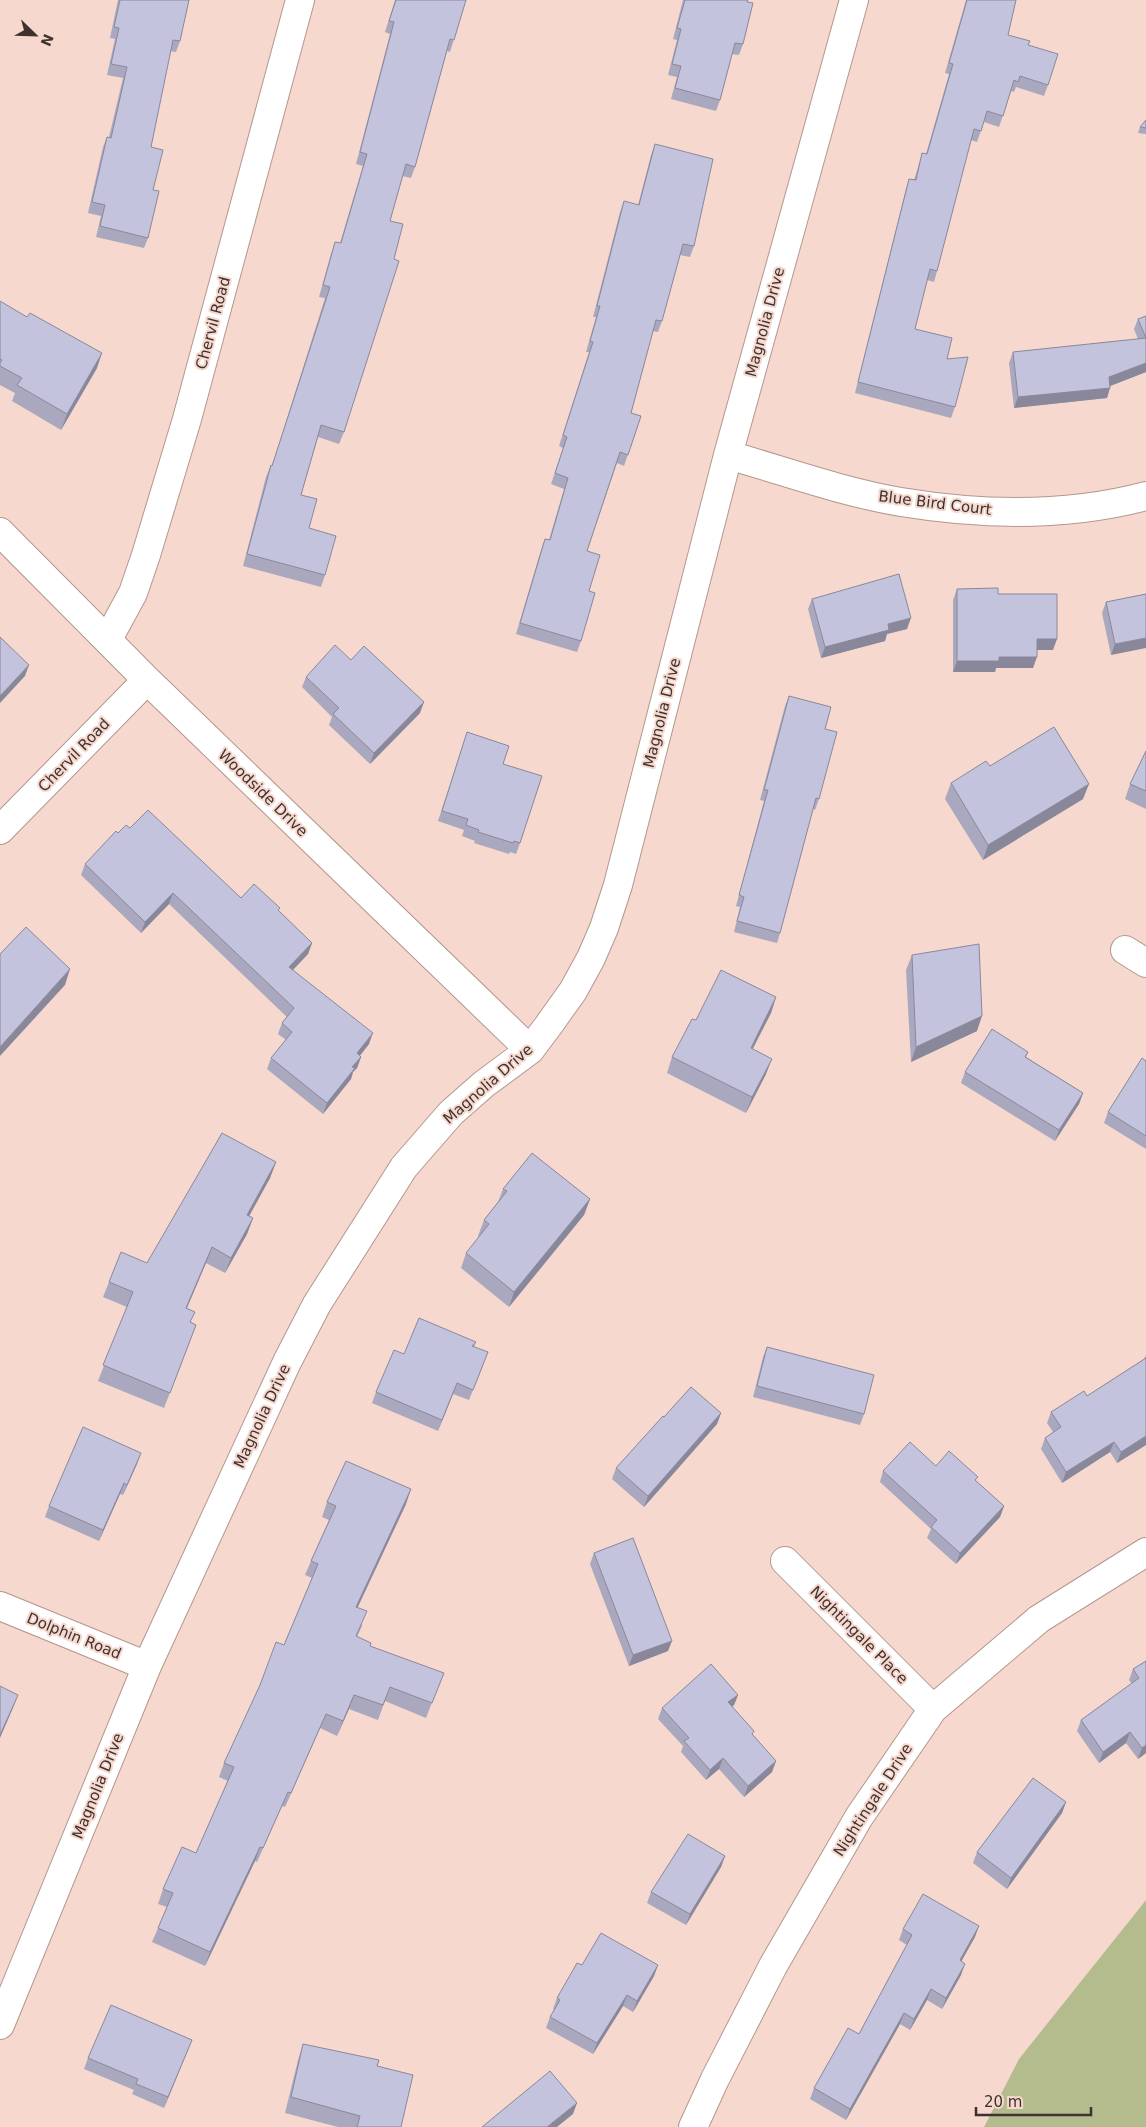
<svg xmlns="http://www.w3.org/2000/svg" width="1146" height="2127" font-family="'DejaVu Sans',sans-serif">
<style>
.green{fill:#b4bc8e}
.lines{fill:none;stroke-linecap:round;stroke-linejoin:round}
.street-casing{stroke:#b3978d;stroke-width:30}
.street{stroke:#fff;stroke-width:28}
.wall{fill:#a9a8be}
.shaded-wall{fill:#89889b}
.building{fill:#c4c3dd;stroke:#89889b}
.labels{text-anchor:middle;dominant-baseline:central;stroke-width:4;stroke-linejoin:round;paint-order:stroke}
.street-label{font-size:15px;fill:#3e322e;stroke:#f6d8ce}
</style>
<rect width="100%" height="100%" fill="#f6d8ce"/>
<!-- green -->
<path class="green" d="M1146 1900V2127H984L1019 2059Z"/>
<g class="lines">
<!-- street casing -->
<g class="street-casing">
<path id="street" d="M728 455C785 471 842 492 901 502 980 515 1067 517 1146 496
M0 532 147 680 530 1050
M108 639 133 593 146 555 187 419 300 0
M0 830 147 680
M1125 950 1146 963
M785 1561 933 1709
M0 1606 147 1666
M0 2025 147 1666 287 1362 317 1304 404 1167 451 1113 484 1084 530 1050 548 1026 573 991 591 958 604 928 618 885 728 455 854 0
M693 2127 715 2079 773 1966 859 1817 933 1709 1039 1619 1146 1552"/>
</g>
<!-- street -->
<use href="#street" class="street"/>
</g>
<!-- wall -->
<path class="wall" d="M118 0H189L180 41 176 52 170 51 151 147 153 190 148 238 144 248 96 237 101 216 88 213 103 147 107 137H109L123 78 107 75 115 39 110 38Z
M395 0H466L450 52 447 51 415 167 411 178 402 176 390 221 344 432 339 444 318 437 301 495 309 528 325 575 321 587 243 566 266 477 271 465 272 466 325 298 319 297 331 254 335 242 340 243 363 166 356 164 390 34 385 32Z
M683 0H748L743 44 739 55 732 54 720 100 716 111 671 99 677 77 668 75 677 40 673 39Z
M966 0H1016L1008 35 1028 45 1048 85 1044 96 1016 87 1014 92 1011 91 999 127 984 122 977 142 971 140 937 271 934 282 927 280 915 329 947 359 955 407 951 418 855 393 906 189 909 179 914 180 919 164 922 153 926 154 949 74 945 73Z
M1146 120V134L1138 133 1140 127Z
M655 144 694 246 690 257 680 255 662 321 658 332 653 331 631 413 641 416 624 466 617 463 587 551 589 591 581 641 577 652 516 634 541 550 545 539 549 540 564 489 551 484 563 448 559 446 589 352H586L596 317H593L620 212 624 201 638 205 651 155Z
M0 301 97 368 61 430 12 401 15 393 0 385Z
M1146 316V372L1110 386 1107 398 1014 408 1009 363 1013 352 1138 339 1134 329 1138 319Z
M957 589 998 594 1053 650H1037L1033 668H996L995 672H953V600Z
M1146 594 1111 655 1102 613 1106 602Z
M812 599 907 629 887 634 885 641 821 658 808 609Z
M306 677 420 713 370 764 329 725 332 717 302 687Z
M789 696 825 729 819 799 815 810 813 809 780 933 777 943 734 932 740 907 736 906 764 801 760 800 785 706Z
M467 732 503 764 520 843 516 854 510 852 509 854 474 843 475 841 462 836 464 830 438 821Z
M1146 751V809L1125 799 1130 784Z
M990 766 1083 799 983 860 945 799 951 783Z
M130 828 241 898 279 911 312 943 308 954 293 970 369 1044 360 1056 361 1057 357 1068 353 1072 351 1079 323 1114 267 1069 271 1058 286 1040 278 1034 282 1023 287 1017 169 904 141 933 81 875 85 864 118 833Z
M912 955 977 1031 911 1062 906 970Z
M776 997 771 1013 752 1049 766 1074 746 1113 667 1073 672 1057 696 1020Z
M1028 1052 1026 1057 1083 1093 1079 1104 1055 1141 961 1083 965 1072Z
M1146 1061V1149L1104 1123 1108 1112Z
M276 1162 270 1178 249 1216 253 1218 247 1234 225 1273 206 1263 187 1308 191 1322 196 1325 164 1408 98 1381 127 1307 103 1297 109 1282 147 1263Z
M503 1189 590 1199 584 1215 509 1307 461 1268 466 1253 479 1237 478 1236 484 1220 498 1202Z
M476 1342 474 1347 484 1363 469 1400 453 1394 438 1431 372 1403 376 1392 404 1354Z
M767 1347 864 1414 860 1425 753 1397 763 1357Z
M1146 1355V1445L1117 1463 1110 1452 1062 1483 1041 1449 1045 1438 1053 1432 1047 1423 1051 1412 1087 1396 1144 1359Z
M721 1413 717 1424 644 1507 612 1479 616 1468 664 1417Z
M137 1464 123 1495 120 1494 99 1541 45 1517 49 1506Z
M936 1466 976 1481 1004 1506 1000 1517 956 1564 927 1538 931 1529 880 1482 883 1471Z
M327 1502 406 1504 358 1607 362 1626 357 1637 370 1646 438 1687 426 1718 385 1701 378 1720 349 1709 337 1736 320 1728 285 1807 282 1806 257 1862 255 1861 205 1966 152 1942 167 1907 158 1904 163 1889 196 1853 228 1781 219 1777 224 1763 284 1645 312 1578 305 1575 311 1561 329 1520 322 1517Z
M594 1553 668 1651 629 1666 590 1564Z
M1146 1661V1753L1138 1759 1126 1743 1099 1763 1077 1731 1081 1720 1132 1684 1129 1680 1133 1669Z
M738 1695 734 1705 732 1707 753 1735 776 1761 772 1772 744 1797 719 1769 706 1780 681 1752 683 1746 658 1719 662 1708Z
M1066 1802 1062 1813 1007 1889 973 1863 977 1852Z
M725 1856 721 1867 686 1925 647 1903 651 1892Z
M903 1929 975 1937 961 1961V1975L942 2009 927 2000 910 2030 900 2024 846 2120 810 2099 814 2088 859 2034 907 1945 899 1940Z
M582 1965H658L654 1976 633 2012 623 2006 593 2054 546 2028 550 2017 554 2010 553 2009 557 1998Z
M192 2040 164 2108 132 2094 134 2090 84 2069 88 2058Z
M303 2044 377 2066 401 2127H338L285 2113 298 2060Z"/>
<!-- shaded-wall -->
<path class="shaded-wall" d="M102 353 97 368 61 430 67 414Z
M1146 363V372L1105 388 1109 377Z
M1110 388 1107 398 1014 408 1018 397Z
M911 618 907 629 887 634 885 641 821 658 825 647 888 624Z
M1146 638V648L1111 655 1115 644Z
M1037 639H1057L1053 650H1033Z
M999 657H1037L1033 668H996L995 672H953L957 661Z
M29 665 25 676 0 703V696Z
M424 702 420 713 370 764 374 753Z
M1089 784 1083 799 983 860 988 845Z
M173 893 169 904 141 933 145 922Z
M312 943 308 954 285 978 289 967Z
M70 969 65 985 0 1056V1047Z
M776 997 771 1013 745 1064 751 1048Z
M982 1016 977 1031 911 1062 916 1047Z
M373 1033 369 1044 353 1064 357 1053Z
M361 1057 357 1068 353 1072 351 1079 323 1114 327 1103 352 1067Z
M772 1059 766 1074 746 1113 752 1097Z
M1083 1093 1079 1104 1055 1141 1059 1130Z
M276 1162 270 1178 241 1231 247 1215Z
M590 1199 584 1215 509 1307 514 1292Z
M253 1218 247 1234 225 1273 231 1258Z
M212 1247 206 1263 180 1324 186 1308Z
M457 1383 453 1394 438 1431 442 1420Z
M721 1413 717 1424 644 1507 648 1496Z
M1146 1436V1445L1117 1463 1121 1452Z
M1114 1442 1110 1452 1062 1483 1066 1472Z
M141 1453 137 1464 123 1495 127 1485Z
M124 1483 120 1494 99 1541 103 1530Z
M411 1489 406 1504 351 1621 356 1607Z
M1004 1506 1000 1517 956 1564 960 1553Z
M672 1641 668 1651 629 1666 633 1655Z
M18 1695 13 1708 0 1738V1735Z
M354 1695 349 1709 337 1736 343 1721Z
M738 1695 734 1705 724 1713 728 1702Z
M326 1714 320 1728 285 1807 291 1793Z
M1130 1732 1126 1743 1099 1763 1103 1752Z
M1146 1745V1753L1138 1759 1142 1748Z
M723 1758 719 1769 706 1780 710 1770Z
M776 1761 772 1772 744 1797 748 1786Z
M1066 1802 1062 1813 1007 1889 1011 1878Z
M260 1847 255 1861 205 1966 210 1952Z
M725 1856 721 1867 686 1925 690 1914Z
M979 1926 975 1937 956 1971 960 1960Z
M965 1964 961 1975 942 2009 946 1998Z
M658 1965 654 1976 633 2012 637 2001Z
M931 1989 927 2000 910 2030 914 2019Z
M627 1995 623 2006 593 2054 597 2043Z
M904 2013 900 2024 846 2120 850 2109Z
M192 2040 188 2050 164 2108 168 2097Z
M577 2103 573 2114 557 2127H547Z"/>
<!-- building -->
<path class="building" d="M120 0H189L180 41 173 40 151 147 163 150 153 190 159 191 148 238 100 226 105 205 92 202 107 137 111 138 127 67 111 64 119 28 114 27Z
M396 0H466L454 40 450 39 415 167 406 164 390 221 403 224 394 259 399 261 344 432 321 425 301 495 317 499 309 528 336 536 325 575 247 554 271 465 272 466 330 287 323 285 335 242 341 243 367 154 360 152 394 22 389 21Z
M685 0H748L747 2 753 3 743 44 735 43 720 100 675 88 681 66 672 64 681 29 677 28Z
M967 0H1016L1008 35 1030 41 1028 45 1058 54 1048 85 1020 76 1018 82 1014 80 1003 116 987 111 981 131 974 129 937 271 930 269 915 329 952 338 947 359 968 357 955 407 858 382 909 179 916 180 922 153 927 154 953 64 949 63Z
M1146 120V128L1140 127Z
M655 144 713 159 694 246 683 244 662 321 656 320 631 413 641 416 628 455 620 452 587 551 600 555 589 591 595 593 581 641 520 623 545 539 550 540 568 478 555 473 567 437 563 435 593 342 590 341 600 306H597L624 201 639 205Z
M0 301 27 317 30 313 102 353 67 414 17 385 22 378 0 366V363L2 360 0 359Z
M1146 316V363L1109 377 1110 388 1018 397 1013 352 1146 338 1138 319Z
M899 574 911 618 888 624 889 630 825 647 812 599Z
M998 588V594H1057V639H1037V657H999V661H957V589Z
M1146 594V638L1115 644 1106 602Z
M0 637 29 665 0 696Z
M335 645 351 660 364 646 424 702 374 753 333 714 339 708 306 677Z
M789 696 831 707 825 729 837 732 819 799 816 798 780 933 737 921 744 897 739 895 768 790H764Z
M1054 727 1089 784 988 845 951 783 986 761 990 766Z
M467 732 509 746 503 764 542 776 520 843 514 841 513 843 478 832 479 830 466 825 468 819 442 811Z
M1146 751V791L1130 784Z
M148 810 241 898 254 884 280 908 278 910 312 943 289 967 373 1033 357 1053 361 1057 352 1067 355 1068 327 1103 271 1058 292 1032 282 1023 294 1008 173 893 145 922 85 864 116 831 118 833 126 825 130 828Z
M26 927 70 969 0 1047V954Z
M979 944 982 1016 916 1047 912 955Z
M721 970 776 997 751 1048 772 1059 752 1097 672 1057 692 1019 696 1020Z
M992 1029 1028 1052 1025 1057 1083 1093 1059 1130 965 1072Z
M1142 1058 1146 1061V1136L1108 1112Z
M222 1133 276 1162 247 1215 253 1218 231 1258 212 1247 186 1308 195 1312 190 1322 196 1325 170 1393 103 1365 133 1292 109 1282 121 1252 147 1263Z
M532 1153 590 1199 514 1292 466 1253 489 1224 484 1220 507 1191 503 1189Z
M419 1318 476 1342 472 1346 488 1352 473 1390 457 1383 442 1420 376 1392 394 1350 404 1354Z
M767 1347 874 1375 864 1414 757 1386Z
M1146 1358V1436L1121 1452 1114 1442 1066 1472 1045 1438 1061 1427 1051 1412 1084 1391 1087 1396Z
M691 1387 721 1413 648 1496 616 1468 663 1416 664 1417Z
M83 1427 141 1453 127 1485 124 1483 103 1530 49 1506Z
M910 1442 936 1466 949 1451 978 1477 975 1480 1004 1506 960 1553 931 1527 937 1520 883 1471Z
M346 1461 411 1489 356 1607 367 1611 356 1636 371 1643 370 1646 444 1673 432 1703 390 1687 383 1705 354 1695 343 1721 326 1714 291 1793 288 1792 263 1848 260 1847 210 1952 158 1928 173 1893 163 1889 182 1847 196 1853 234 1767 224 1763 260 1685 276 1642 284 1645 318 1564 311 1561 336 1506 327 1502Z
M633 1538 672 1641 633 1655 594 1553Z
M1146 1661V1745L1142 1748 1130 1732 1103 1752 1081 1720 1139 1678 1133 1669Z
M711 1664 738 1695 728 1702 754 1731 752 1734 776 1761 748 1786 723 1758 710 1770 684 1741 689 1738 662 1708Z
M0 1686 18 1695 0 1735Z
M1033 1778 1066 1802 1011 1878 977 1852Z
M688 1834 725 1856 690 1914 651 1892Z
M923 1894 979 1926 960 1960 965 1964 946 1998 931 1989 914 2019 904 2013 850 2109 814 2088 848 2028 859 2034 912 1935 903 1929Z
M601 1933 658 1965 637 2001 627 1995 597 2043 550 2017 560 2000 557 1998 577 1963 582 1965Z
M111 2005 192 2040 168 2097 136 2084 138 2079 88 2058Z
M303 2044 379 2060 377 2066 413 2075 401 2127H357L360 2116 291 2097Z
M550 2071 577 2103 547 2127H482Z"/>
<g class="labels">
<!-- street labels -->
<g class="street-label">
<text transform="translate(765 322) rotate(-75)">Magnolia Drive</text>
<text transform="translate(213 323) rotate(-75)">Chervil Road</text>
<text transform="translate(935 503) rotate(7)">Blue Bird Court</text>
<text transform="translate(662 713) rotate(-76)">Magnolia Drive</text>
<text transform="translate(74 755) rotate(-46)">Chervil Road</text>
<text transform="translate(263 793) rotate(44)">Woodside Drive</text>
<text transform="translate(488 1084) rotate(-41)">Magnolia Drive</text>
<text transform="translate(262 1416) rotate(-65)">Magnolia Drive</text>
<text transform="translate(859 1635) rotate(45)">Nightingale Place</text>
<text transform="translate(74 1636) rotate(22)">Dolphin Road</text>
<text transform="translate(98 1786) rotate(-68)">Magnolia Drive</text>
<text transform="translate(873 1800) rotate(-57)">Nightingale Drive</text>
</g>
</g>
<!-- north arrow -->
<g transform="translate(35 35) rotate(113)" stroke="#f6d8ce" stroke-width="4" paint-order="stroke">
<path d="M0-4L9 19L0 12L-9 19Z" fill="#3e322e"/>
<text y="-8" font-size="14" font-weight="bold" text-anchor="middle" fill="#3e322e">N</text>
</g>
<!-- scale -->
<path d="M976 2107v8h115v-8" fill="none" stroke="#3e322e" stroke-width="2.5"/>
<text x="984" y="2107" font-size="15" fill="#3e322e" stroke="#f6d8ce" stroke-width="4" paint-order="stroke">20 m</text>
</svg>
